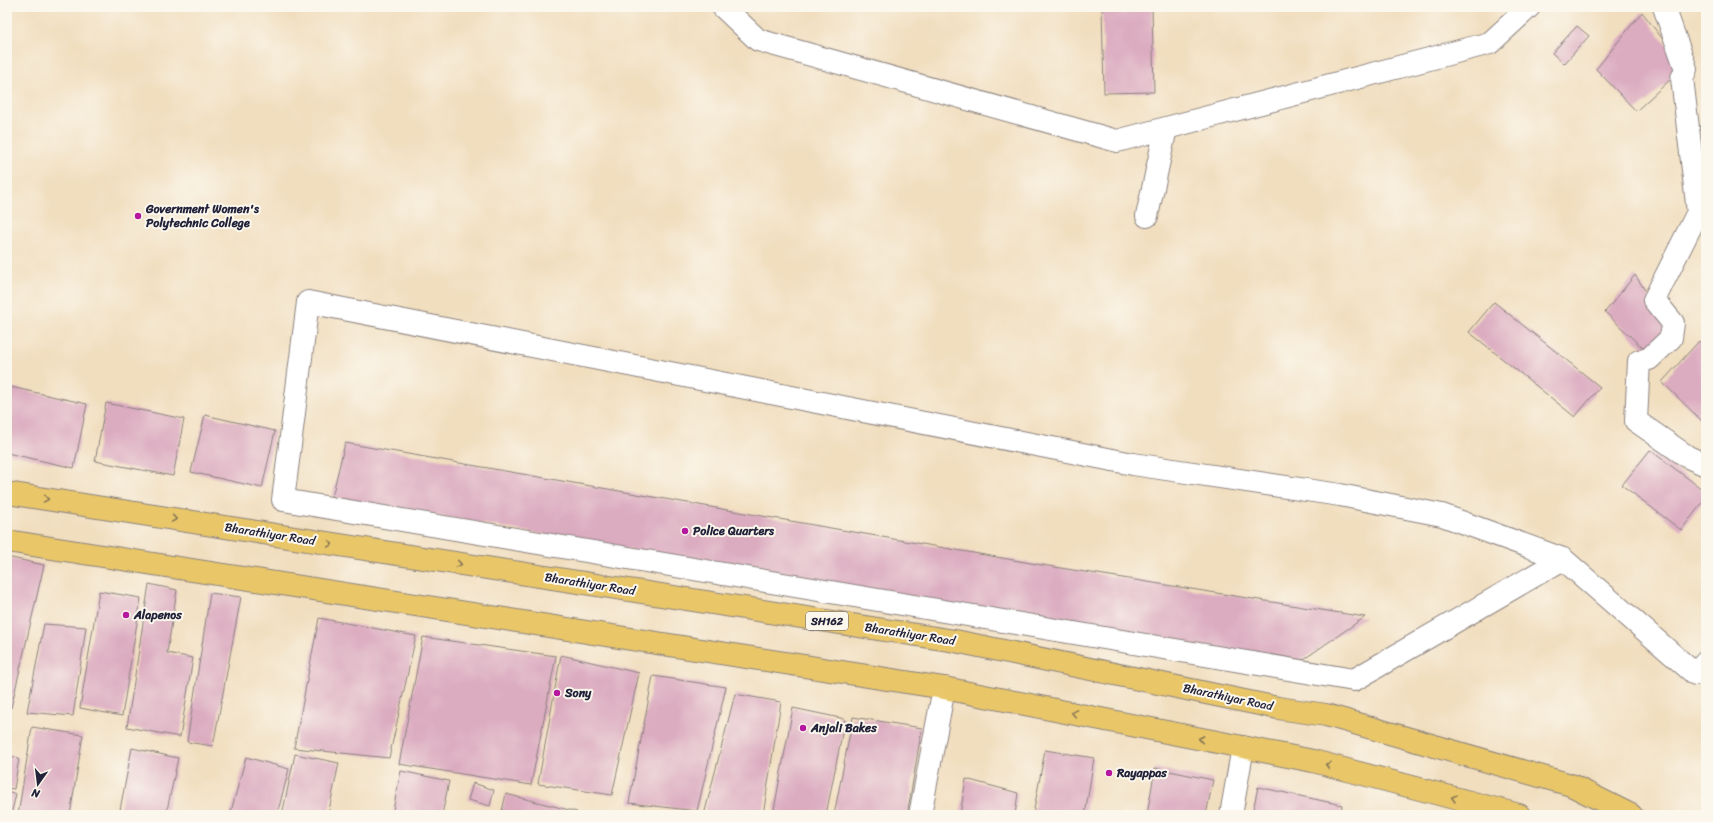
<svg xmlns="http://www.w3.org/2000/svg" width="1713" height="822" font-family="Sriracha,sans-serif">
<style>
.building{fill:#dbabc0}
.lines{fill:none;stroke-linecap:round;stroke-linejoin:round}
.minor-casing{stroke:#8a807d;stroke-width:24}
.primary-casing{stroke:#8a807d;stroke-width:24}
.minor{stroke:#fff;stroke-width:22}
.primary{stroke:#e9c769;stroke-width:22}
.oneway{stroke:#867452}
.poi-dot{fill:#b5179e;stroke:#fbf7ec;stroke-width:1.5}
.labels{text-anchor:middle;dominant-baseline:central;stroke-width:4;stroke-linejoin:round;paint-order:stroke}
.shield{fill:#fbf7ec;stroke:#636270;stroke-width:1}
.shield-label{font-size:11px;font-weight:bold;fill:#22223b}
.poi-label{font-size:12px;font-weight:bold;fill:#22223b;stroke:#fbf7ec;text-anchor:start}
.street-label{font-size:12px;fill:#22223b;stroke:#fbf7ec}
</style>
<rect width="100%" height="100%" fill="#fbf7ec"/>
<filter id="ink" filterUnits="userSpaceOnUse"><feTurbulence type="fractalNoise" baseFrequency=".025" numOctaves="2"/><feDisplacementMap in="SourceGraphic" scale="8" xChannelSelector="R" yChannelSelector="G"/><feConvolveMatrix kernelMatrix="1 2 1 2 8 2 1 2 1" color-interpolation-filters="sRGB"/></filter>
<filter id="wash" filterUnits="userSpaceOnUse"><feTurbulence type="fractalNoise" baseFrequency=".012" numOctaves="4" result="noise"/><feDisplacementMap in="SourceGraphic" scale="16" xChannelSelector="R" yChannelSelector="G"/><feGaussianBlur stdDeviation="0.9" result="paint"/><feColorMatrix in="noise" values="0 0 0 0 0 0 0 0 0 0 0 0 0 0 0 0 0 1.4 0 .05"/><feComposite in="paint" operator="in"/></filter>
<g filter="url(#wash)">
<rect width="100%" height="100%" fill="#f1debf"/>
<g id="blocks">
<!-- building -->
<path class="building" d="M1102 7H1152L1154 92 1104 93Z
M1642 12 1684 67 1636 111 1596 69Z
M1577 26 1589 36 1564 64 1552 53Z
M1635 275 1670 328 1650 355 1605 312Z
M1494 302 1600 387 1575 417 1469 332Z
M1699 341 1706 349V425L1662 382Z
M11 387 87 404 74 468 7 453V407Z
M106 403 184 419 173 476 95 461Z
M205 415 275 431 262 488 191 472Z
M345 443 1042 565 1365 617 1291 668 332 497Z
M1650 450 1706 492V498L1681 530 1622 485Z
M7 557 44 565 11 708 7 707Z
M149 584 177 590 167 653 193 658 180 737 127 727Z
M99 591 141 598 122 716 80 708Z
M210 593 241 597 213 746 187 742Z
M319 618 416 636 389 758 294 748Z
M44 624 86 627 73 716 27 712Z
M423 637 556 656 531 785 399 764Z
M561 655 639 673 612 795 538 784Z
M653 676 726 687 697 811 629 803Z
M735 694 781 702 763 815H704Z
M793 708 845 719 826 815H773Z
M853 717 922 728 907 815H834Z
M32 727 83 735 70 815H18Z
M132 748 178 758 166 815H119Z
M1045 750 1094 758 1085 815H1033Z
M295 754 339 763 328 815H282Z
M7 755 19 758 14 789 7 788Z
M246 757 289 769 277 815H230Z
M1155 768 1213 780 1206 815H1147Z
M401 771 449 781 442 815H392Z
M966 779 1018 793 1015 815H960Z
M473 783 494 790 490 806 468 800Z
M1258 787 1342 805 1341 815H1252Z
M7 791 16 794 11 815H7Z
M506 794 577 812 576 815H501Z"/>
</g>
</g>
<g filter="url(#ink)">
<use href="#blocks" fill-opacity="0" stroke="#8a807d" stroke-width="1"/>
<g class="lines">
<!-- minor casing -->
<g class="minor-casing">
<path id="minor" d="M723 7 758 40 1117 141 1490 43 1529 7
M1664 7 1686 69 1682 78 1698 212 1654 300 1673 323 1671 338 1649 359 1639 361 1636 421 1688 457 1706 465
M1147 216 1166 128
M1563 559 1354 680 283 500 308 302 1133 464 1340 495 1442 515 1563 559 1695 674 1706 662
M920 815 944 688
M1231 815 1243 747"/>
</g>
<!-- primary casing -->
<g class="primary-casing">
<path id="primary" d="M7 493 955 641 1278 708 1326 715 1571 785 1631 815
M7 541 944 688 1313 761 1519 815"/>
</g>
<!-- minor -->
<use href="#minor" class="minor"/>
<!-- primary -->
<use href="#primary" class="primary"/>
</g>
<!-- one-way arrows -->
<defs><path id="oneway-chevron" d="M-2-3.5L2.5 0L-2 3.5" fill="none" stroke-width="1.6" stroke-linecap="round" stroke-linejoin="round"/></defs>
<g class="oneway">
<use href="#oneway-chevron" transform="translate(46 499) rotate(9)"/>
<use href="#oneway-chevron" transform="translate(174 519) rotate(9)"/>
<use href="#oneway-chevron" transform="translate(330 544) rotate(9)"/>
<use href="#oneway-chevron" transform="translate(459 564) rotate(9)"/>
<use href="#oneway-chevron" transform="translate(1074 713) rotate(-169)"/>
<use href="#oneway-chevron" transform="translate(1201 739) rotate(-169)"/>
<use href="#oneway-chevron" transform="translate(1328 765) rotate(-165)"/>
<use href="#oneway-chevron" transform="translate(1454 798) rotate(-165)"/>
</g>
</g>
<!-- markers -->
<g class="poi-dot">
<circle cx="138" cy="216" r="4"/>
<circle cx="685" cy="531" r="4"/>
<circle cx="126" cy="615" r="4"/>
<circle cx="557" cy="693" r="4"/>
<circle cx="803" cy="728" r="4"/>
<circle cx="1109" cy="773" r="4"/>
</g>
<g class="labels">
<!-- shield labels -->
<rect class="shield" x="806" y="612" width="42" height="18" rx="3"/>
<g class="shield-label">
<text x="827" y="621">SH162</text>
</g>
<!-- poi labels -->
<g class="poi-label">
<text x="146" y="209">Government Women's<tspan x="146" dy="14">Polytechnic College</tspan></text>
<text x="693" y="531">Police Quarters</text>
<text x="134" y="615">Alapenos</text>
<text x="565" y="693">Sony</text>
<text x="811" y="728">Anjali Bakes</text>
<text x="1117" y="773">Rayappas</text>
</g>
<!-- street labels -->
<g class="street-label">
<text transform="translate(270 534) rotate(9)">Bharathiyar Road</text>
<text transform="translate(590 584) rotate(9)">Bharathiyar Road</text>
<text transform="translate(910 634) rotate(9)">Bharathiyar Road</text>
<text transform="translate(1228 697) rotate(12)">Bharathiyar Road</text>
</g>
</g>
<!-- margin -->
<rect width="1713" height="822" fill="none" stroke="#fbf7ec" stroke-width="24"/>
<!-- north arrow -->
<g transform="translate(38 784) rotate(194)" stroke="#fbf7ec" stroke-width="3" paint-order="stroke">
<path d="M0-3L7 15L0 10L-7 15Z" fill="#22223b"/>
<text y="-6" font-size="11" font-weight="bold" text-anchor="middle" fill="#22223b">N</text>
</g>
</svg>
